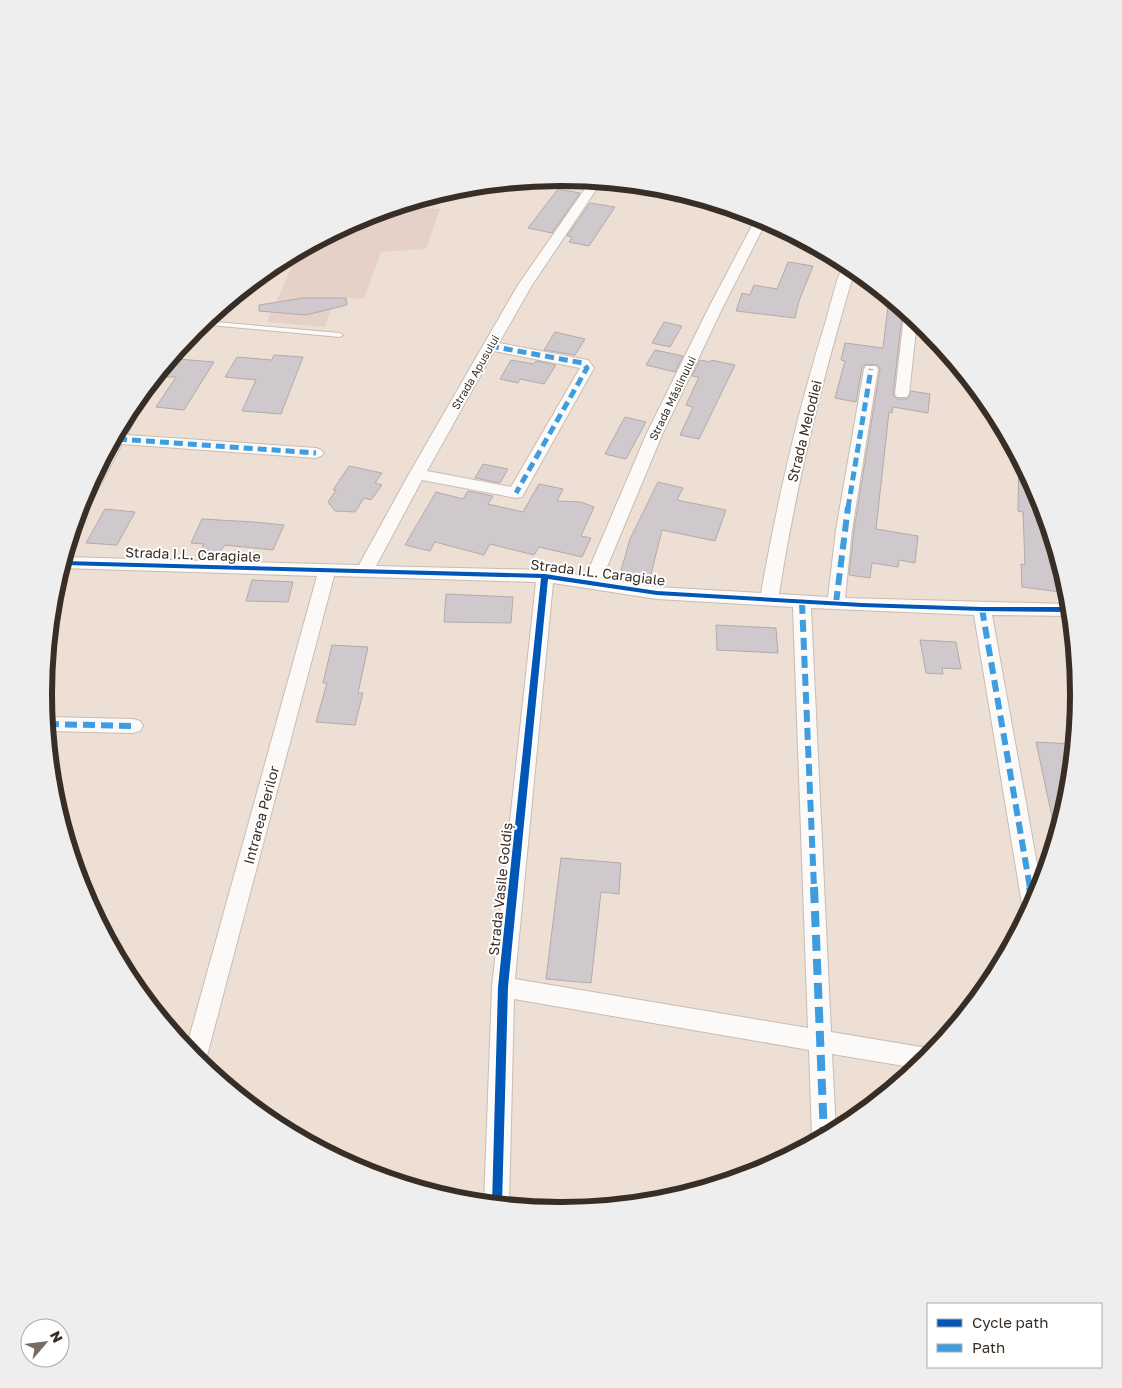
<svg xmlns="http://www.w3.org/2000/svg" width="1122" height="1388" font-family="'Golos Text',sans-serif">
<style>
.industrial{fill:#e6d1c9}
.building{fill:#cfc8cc;stroke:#b2abab}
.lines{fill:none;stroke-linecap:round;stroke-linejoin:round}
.service-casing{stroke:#c7bcb3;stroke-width:2}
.minor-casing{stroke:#c7bcb3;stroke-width:2}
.service{fill:#fcfaf9;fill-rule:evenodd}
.minor{fill:#fcfaf9;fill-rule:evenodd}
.quiet-far3{stroke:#3e9de0;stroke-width:4;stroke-dasharray:7 4;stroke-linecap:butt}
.quiet-far2{stroke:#3e9de0;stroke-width:5;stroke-dasharray:9 5;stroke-linecap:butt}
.quiet-far1{stroke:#3e9de0;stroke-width:6;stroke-dasharray:12 6;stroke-linecap:butt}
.quiet{stroke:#3e9de0;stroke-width:8;stroke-dasharray:16 8;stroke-linecap:butt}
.cycleway-casing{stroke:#fff;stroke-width:3}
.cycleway{fill:#0057b8;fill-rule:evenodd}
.labels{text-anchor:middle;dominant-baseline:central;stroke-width:4;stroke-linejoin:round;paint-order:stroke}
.far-street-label{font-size:11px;fill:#382e26;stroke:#fff}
.street-label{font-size:14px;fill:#382e26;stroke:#fff}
.rim{fill:none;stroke:#382e26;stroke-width:6}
</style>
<rect width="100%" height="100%" fill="#eedfd4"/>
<!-- industrial -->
<path class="industrial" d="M392 207 440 209 426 249 381 252 364 299 335 297 325 327 267 322 293 264 283 259 363 216Z"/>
<!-- building -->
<path class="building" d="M558 189 580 193 552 233 528 228Z
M590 203 615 207 589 246 569 242 572 237 567 236Z
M788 262 813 266 799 301 795 318 736 311 742 293 750 295 754 285 777 289Z
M889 297 906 311 902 316 893 395 897 399H907L911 391 930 394 928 413 893 407 892 413 889 412 876 529 918 536 915 563 899 560 898 567 872 563 870 578 849 575 854 530 880 369 878 365 866 364 862 368 856 402 835 398 845 361 841 360 845 343 883 348Z
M303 298H346L347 305 306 315 259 311V305Z
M664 322 682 326 670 347 652 343Z
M555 332 585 339 575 355 544 350Z
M655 350 683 356 675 372 646 365Z
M274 355 303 357 281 414 242 411 256 380 225 377 237 357 272 360Z
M178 359 214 362 184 410 156 407 176 377H167Z
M511 360 534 364 536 361 556 365 544 384 520 379 518 383 500 379Z
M700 360 710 362 711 360 735 365 699 439 680 435 693 407 686 405 699 377 692 376Z
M625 417 646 422 626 459 605 454Z
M1019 460 1039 496 1068 593 1022 587 1021 564 1025 565 1023 512 1018 511Z
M483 464 508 469 500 483 475 478Z
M349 466 382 473 375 483 382 485 371 500 364 498 355 512 335 511 328 502 336 490H333Z
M658 482 683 488 677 500 726 510 715 541 662 530 650 578 620 574 630 539Z
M539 484 563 489 557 501 581 502 594 507 581 536 591 538 582 557 539 547 534 555 490 544 484 555 435 542 430 551 405 545 436 492 463 499 468 491 493 496 488 504 523 512Z
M105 509 135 512 117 545 86 543Z
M202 519 254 522 284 525 273 550 225 545 216 557 198 556 204 544 191 543Z
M252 580 293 582 288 602 246 601Z
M446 594 513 597 511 623 444 622Z
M716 625 776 628 778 653 717 650Z
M920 640 956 642 961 669 942 668 943 674 926 673Z
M332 645 368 647 358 693H363L355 725 316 722 327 683H323Z
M1036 742 1073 744 1068 795 1056 835Z
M561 858 621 863 619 894 601 892 591 983 546 979Z"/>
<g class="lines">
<!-- service casing -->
<g class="service-casing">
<path id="service" d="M204 321 340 333 343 335 340 337 200 324Z"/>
</g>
<!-- minor casing -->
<g class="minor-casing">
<path id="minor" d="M591 180 602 181 532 285 499 343 588 360 594 368 522 497 516 498 422 480 376 566 545 570 586 576 646 435 707 311 757 216 767 220 721 311 662 435 602 579 657 587 761 593C777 503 797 414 824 327 830 309 836 277 845 262L855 269C823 376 796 484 779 594L828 597 836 530 864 369 866 366H876L878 369 852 530 845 598 1069 604 1071 616 992 615 1041 886 1028 912 1025 911 1022 904 974 615 811 608 831 1032 927 1048 934 1051 916 1068 832 1054 836 1131 814 1142 812 1137 809 1050 514 999 509 1206 484 1204 492 987 536 582 334 576 204 1067 186 1049 317 576 61 568 65 557 359 565 409 474 518 285ZM494 351 580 368 511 487 427 471ZM553 583 657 599 793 607 808 1028 515 979Z
M675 191 685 194 680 201 676 202 670 198Z
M906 313 917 321 909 394 907 397H897L895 394 904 316Z
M147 388 150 391 127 435 316 448 321 450 324 453 321 456 316 458 122 444 86 512 84 516 77 517 83 496 131 406Z
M46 717 133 719 140 721 143 726 140 731 133 733 47 731Z"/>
</g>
<!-- service -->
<use href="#service" class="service"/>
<!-- minor -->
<use href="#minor" class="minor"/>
<!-- quiet-far3 -->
<path class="quiet-far3" d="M676 198 680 192"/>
<!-- quiet-far2 -->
<path class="quiet-far2" d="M490 346 583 363 587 368 516 493
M118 439 316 453
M848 508 871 369"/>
<!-- quiet-far1 -->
<path class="quiet-far1" d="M802 602 814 888
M836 603 848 507
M982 609 1030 888
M47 724 133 726"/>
<!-- quiet -->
<path class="quiet" d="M814 887 824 1137
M1030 887 1033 904"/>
<!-- cycleway casing -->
<g class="cycleway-casing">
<path id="cycleway" d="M64 561 545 574 657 591 862 603 982 607H1070V612L982 611 862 607 657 595 548 579 508 987 502 1205 492 1204 498 987 541 578 63 565Z"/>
</g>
<!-- cycleway -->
<use href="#cycleway" class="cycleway"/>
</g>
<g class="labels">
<!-- far-street labels -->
<g class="far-street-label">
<text transform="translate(475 372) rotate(-60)">Strada Apusului</text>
<text transform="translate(672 398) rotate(-64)">Strada Măslinului</text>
</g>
<!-- street labels -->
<g class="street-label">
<text transform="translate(804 431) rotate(-76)">Strada Melodiei</text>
<text transform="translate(193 554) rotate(2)">Strada I.L. Caragiale</text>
<text transform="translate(598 572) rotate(7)">Strada I.L. Caragiale</text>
<text transform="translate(261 815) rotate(-75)">Intrarea Perilor</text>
<text transform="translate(500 889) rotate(-84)">Strada Vasile Goldiș</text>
</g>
</g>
<!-- crop -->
<path d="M0 0H1122V1388H0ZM560 186H562A508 508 0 0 1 1070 694V694A508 508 0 0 1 562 1202H560A508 508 0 0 1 52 694V694A508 508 0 0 1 560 186Z" fill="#efeeee" fill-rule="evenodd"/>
<path class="rim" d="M560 186H562A508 508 0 0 1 1070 694V694A508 508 0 0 1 562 1202H560A508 508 0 0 1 52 694V694A508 508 0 0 1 560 186Z"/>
<!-- legend -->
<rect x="927" y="1303" width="175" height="65" fill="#ffffff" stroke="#afaba8"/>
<rect x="937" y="1319" width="25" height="8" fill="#0057b8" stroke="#afaba8"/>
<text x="972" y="1328" font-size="15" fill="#382e26">Cycle path</text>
<rect x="937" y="1344" width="25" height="8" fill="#3e9de0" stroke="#afaba8"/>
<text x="972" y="1353" font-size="15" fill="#382e26">Path</text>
<!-- north arrow -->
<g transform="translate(45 1343) rotate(62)"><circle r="24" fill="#ffffff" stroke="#afaba8"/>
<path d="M0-4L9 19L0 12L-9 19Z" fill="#786c63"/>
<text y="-8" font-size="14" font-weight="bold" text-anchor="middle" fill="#382e26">N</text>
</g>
</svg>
